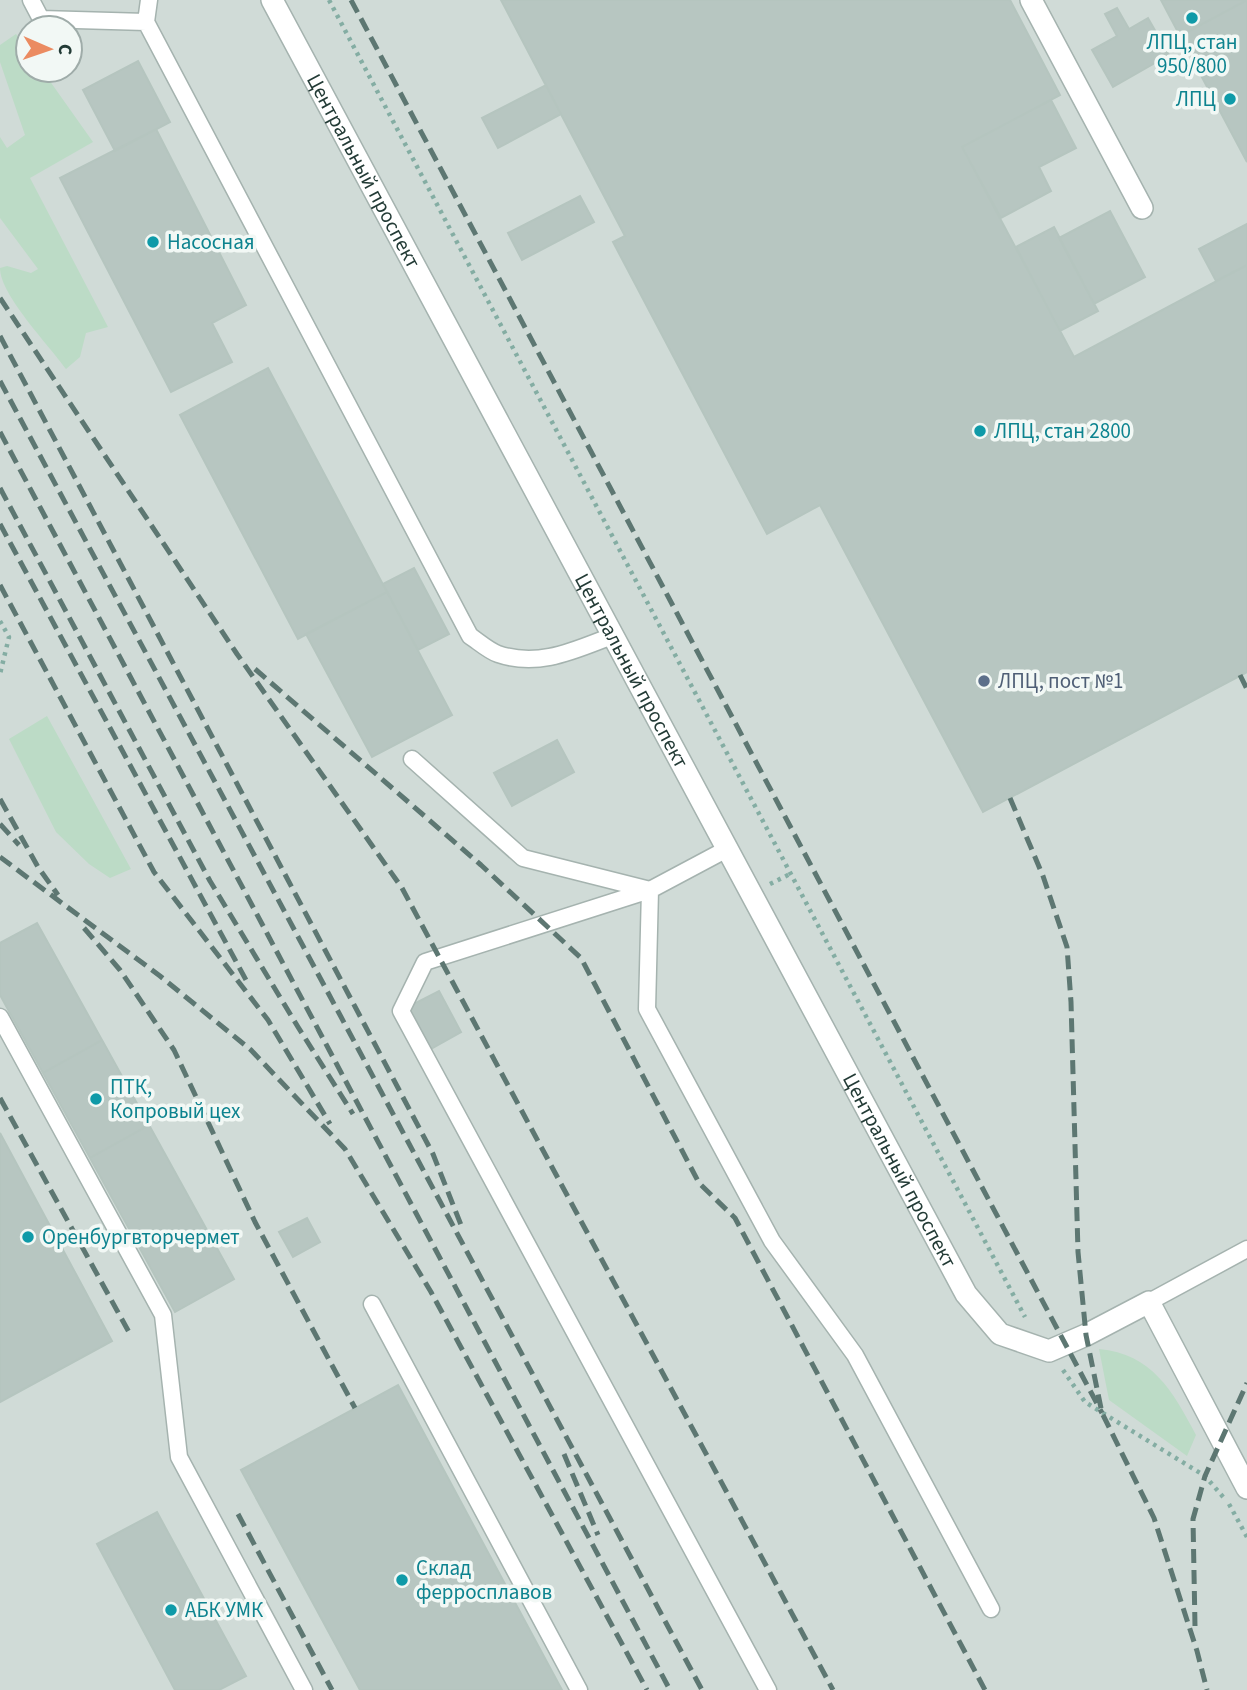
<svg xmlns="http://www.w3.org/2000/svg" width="1247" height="1690" font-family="'Source Sans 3',sans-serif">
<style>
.built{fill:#d0dbd7;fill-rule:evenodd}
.green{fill:#bcdbc6}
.building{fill:#b7c6c1;stroke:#b5c5bf;stroke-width:2}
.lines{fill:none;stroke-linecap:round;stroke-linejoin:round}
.service-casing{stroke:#a5b3af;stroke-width:19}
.minor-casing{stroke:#a5b3af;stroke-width:24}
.path{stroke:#84ada3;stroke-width:4.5;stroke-dasharray:3.5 5;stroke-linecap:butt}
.service{stroke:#fff;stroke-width:16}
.minor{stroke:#fff;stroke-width:21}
.rail{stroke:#5d7772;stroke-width:5;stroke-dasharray:14 7;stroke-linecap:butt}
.culture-dot{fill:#0f9aa8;stroke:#f2f8f5;stroke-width:2.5}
.service-dot{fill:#5c6f8a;stroke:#f2f8f5;stroke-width:2.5}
.labels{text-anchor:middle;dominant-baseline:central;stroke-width:7;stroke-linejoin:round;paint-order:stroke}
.culture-label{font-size:21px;fill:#0d838f;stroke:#f2f8f5;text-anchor:start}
.street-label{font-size:21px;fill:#233b36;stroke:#f2f8f5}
.service-label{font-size:21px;fill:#4e5e75;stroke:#f2f8f5;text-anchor:start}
</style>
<rect width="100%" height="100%" fill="#e2ebe8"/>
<!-- built -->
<path class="built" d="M0 0H1247V1690H0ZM28 28H70V70H28Z"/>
<!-- green -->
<path class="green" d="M16 34 28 51V70H42L93 142 30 178 108 327 86 333 80 357 66 369C49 345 0 295 0 268L7 266 31 273 38 269 0 218V137L7 148 25 135 0 62V45Z
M47 716 131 869 110 878 89 864 56 832 9 739Z
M1099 1349C1152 1354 1173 1391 1196 1435L1187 1456 1109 1400Z"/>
<!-- building -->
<path class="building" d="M501 0H1010L1060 95 962 147 1074 357 1247 265V672L983 812 820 505 767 534 613 242 625 236Z
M1161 0H1247L1180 36Z
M1247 0V162L1180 36Z
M1117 8 1129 29 1148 18 1169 55 1113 87 1092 50 1117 36 1105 14Z
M138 61 170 122 115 151 83 90Z
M546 85 561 114 498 148 482 118Z
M1051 100 1076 148 1039 167 1051 191 1001 218 962 147Z
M156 129 246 305 212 323 232 362 171 392 60 178Z
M580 196 594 222 522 260 508 233Z
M1110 211 1145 277 1094 304 1059 238Z
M1247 224V265L1216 281 1199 249Z
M1054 227 1098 311 1060 331 1016 247Z
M268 368 387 592 298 639 180 415Z
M414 568 449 634 418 650 383 584Z
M387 592 452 715 372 757 306 634Z
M557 740 574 772 512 806 494 773Z
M37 923 102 1040 43 1073 0 995V943Z
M439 991 461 1032 431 1049 408 1007Z
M102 1040 149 1125 90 1158 43 1073Z
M149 1125 234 1279 175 1312 90 1158Z
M0 1133 112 1341 0 1402Z
M307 1218 320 1242 293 1257 279 1232Z
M398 1385 562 1690H360L241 1470Z
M157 1512 246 1676 219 1690H175L97 1544Z"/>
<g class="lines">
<!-- service casing -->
<g class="service-casing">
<path id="service" d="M31 0 41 19 146 22
M149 0 146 22 470 636C479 642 489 651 498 654 539 668 575 650 612 636
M412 759 523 858 650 890 727 849
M0 1017 163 1315 179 1457 304 1690
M1149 1302 1247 1249
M372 1304 579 1690
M768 1690 401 1011 425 962 650 890 647 1009 772 1241 855 1355 991 1609"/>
</g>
<!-- minor casing -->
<g class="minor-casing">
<g id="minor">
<path id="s1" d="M272 0 966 1294 1000 1334 1049 1351 1086 1335 1149 1302 1247 1488"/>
<path d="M1031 0 1142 208"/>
</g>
</g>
<!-- path -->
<path class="path" d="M329 0 1025 1317
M0 621 9 637 0 674
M770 884 790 874
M1063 1370 1085 1402 1205 1476 1224 1498
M1229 1504 1247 1537"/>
<!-- service -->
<use href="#service" class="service"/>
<!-- minor -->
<use href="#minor" class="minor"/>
<!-- rail -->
<path class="rail" d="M351 0 1102 1413
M0 298 237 654 402 888 833 1690
M0 336 433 1154 461 1225
M0 381 702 1690
M0 432 670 1690
M0 488 210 881 298 1027 353 1114
M0 524 246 980
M0 585 154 872 268 1020 330 1124
M255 669 481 865 581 958 699 1183 735 1218 985 1690
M1240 675 1247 689
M1010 798 1043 876 1067 947 1071 1002 1078 1252 1086 1335 1102 1413 1154 1518 1197 1651 1207 1690
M0 799 38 867 58 895
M0 824 19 845
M0 857 160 976 251 1050 345 1149 431 1292 647 1690
M84 928 120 970 174 1050 255 1222 355 1408
M0 1098 130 1334
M564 1454 598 1535
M238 1514 332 1690
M1195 1626 1193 1519 1205 1476 1247 1383"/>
</g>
<!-- markers -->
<g class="culture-dot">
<circle cx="1192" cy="18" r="7"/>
<circle cx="1230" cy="99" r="7"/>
<circle cx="153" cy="242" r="7"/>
<circle cx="980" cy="431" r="7"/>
<circle cx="96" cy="1099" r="7"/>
<circle cx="28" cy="1237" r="7"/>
<circle cx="402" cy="1580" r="7"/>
<circle cx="171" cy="1610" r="7"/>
</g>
<circle class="service-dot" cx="984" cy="681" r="7"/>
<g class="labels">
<!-- culture labels -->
<g class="culture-label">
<text x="1192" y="42" text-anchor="middle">ЛПЦ, стан<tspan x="1192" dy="24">950/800</tspan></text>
<text x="1216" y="99" text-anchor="end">ЛПЦ</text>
<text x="167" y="242">Насосная</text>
<text x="994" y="431">ЛПЦ, стан 2800</text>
<text x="110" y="1087">ПТК,<tspan x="110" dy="24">Копровый цех</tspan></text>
<text x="42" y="1237">Оренбургвторчермет</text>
<text x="416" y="1568">Склад<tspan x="416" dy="24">ферросплавов</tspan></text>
<text x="185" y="1610">АБК УМК</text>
</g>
<!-- street labels -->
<g class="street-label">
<text stroke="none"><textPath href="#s1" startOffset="194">Центральный проспект</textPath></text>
<text stroke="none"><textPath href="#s1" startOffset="761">Центральный проспект</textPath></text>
<text stroke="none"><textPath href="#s1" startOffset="1328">Центральный проспект</textPath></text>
</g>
<!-- service labels -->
<g class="service-label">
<text x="998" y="681">ЛПЦ, пост №1</text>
</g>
</g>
<!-- north arrow -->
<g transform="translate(49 49) rotate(92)"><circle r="33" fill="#f2f8f5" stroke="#9faca9" stroke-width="2"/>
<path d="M0-5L12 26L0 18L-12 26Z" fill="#eb8b61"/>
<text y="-10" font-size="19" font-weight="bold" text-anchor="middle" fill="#233b36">С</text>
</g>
</svg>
